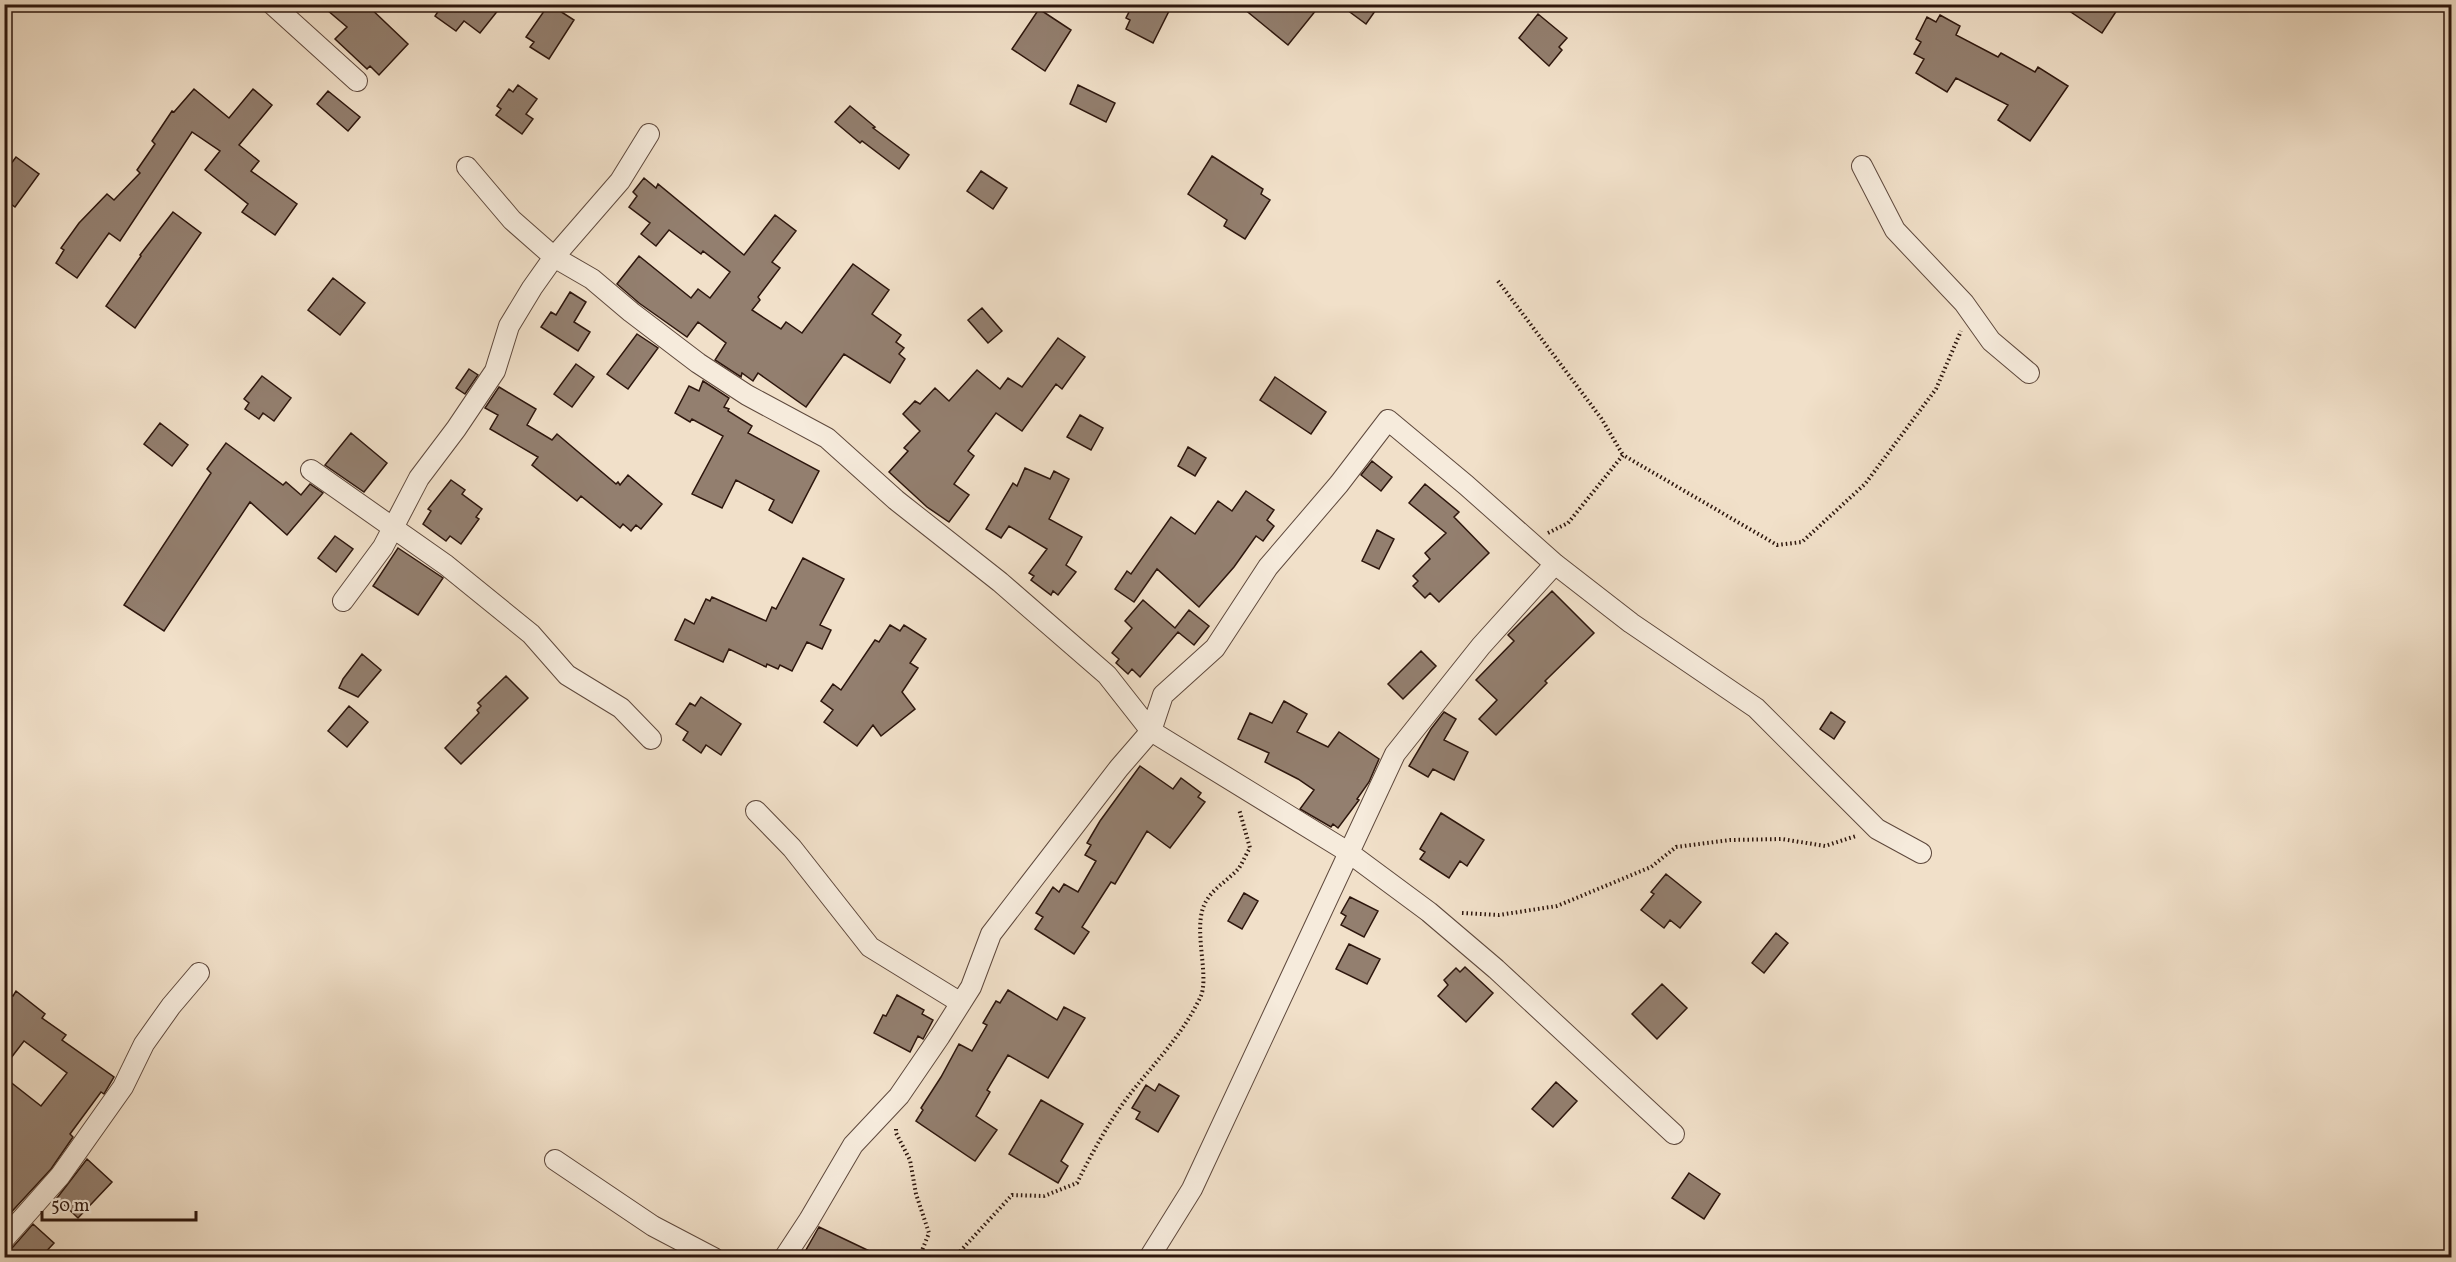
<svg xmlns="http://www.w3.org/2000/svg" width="2456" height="1262" font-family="Vollkorn,serif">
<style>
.building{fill:#937f6f;stroke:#2d160d;stroke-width:1.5}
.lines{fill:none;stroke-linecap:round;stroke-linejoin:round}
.minor-casing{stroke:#5e483c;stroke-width:22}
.path{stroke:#2d160d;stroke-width:4;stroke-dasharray:1.5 3;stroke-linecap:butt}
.minor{stroke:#f6ebdc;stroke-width:20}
</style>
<rect width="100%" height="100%" fill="#f1e0c9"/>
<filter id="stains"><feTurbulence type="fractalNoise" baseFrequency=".00333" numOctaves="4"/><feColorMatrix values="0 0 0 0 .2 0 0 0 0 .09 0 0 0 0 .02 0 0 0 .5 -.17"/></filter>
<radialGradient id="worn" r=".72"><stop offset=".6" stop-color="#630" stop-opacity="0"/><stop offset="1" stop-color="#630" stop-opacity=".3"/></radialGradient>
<!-- building -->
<path class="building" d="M320 4H366L408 44 379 75 370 66 367 69 335 39 347 27Z
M443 4H503L480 33 464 21 456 31 435 16Z
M549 4 574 20 549 59 530 47 534 42 526 37Z
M1133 4H1156L1169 11 1153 43 1126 29 1130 20 1126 18Z
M1238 4H1321L1288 45Z
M1339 4H1380L1366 24Z
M2059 4H2121L2102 33Z
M1039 9 1071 30 1045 71 1012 49Z
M1538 14 1567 38 1559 47 1562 50 1549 66 1519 38Z
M1940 15 1960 26 1956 35 1998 57 2001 53 2035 72 2038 67 2068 86 2030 141 1998 120 2008 105 1956 78 1947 92 1916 73 1924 59 1914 54 1921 42 1916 39 1927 17 1936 22Z
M518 85 537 99 526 114 533 119 522 134 496 115 501 109 497 106 509 89 513 92Z
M1078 85 1115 103 1106 122 1070 104Z
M194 89 229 118 253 89 272 105 239 145 259 161 251 171 297 204 275 235 242 212 248 204 205 170 220 151 192 132 120 241 109 233 77 278 56 263 64 250 61 248 79 223 107 194 114 200 140 173 137 170 155 144 152 141 172 111 174 112Z
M328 91 360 117 348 131 317 104Z
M850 106 875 127 873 128 909 155 899 169 862 141 860 143 835 122Z
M1212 156 1263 189 1261 194 1270 200 1245 239 1224 226 1227 220 1188 194Z
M16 157 39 174 15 207 4 199V173Z
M981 171 1007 188 993 209 967 191Z
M644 178 656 188 658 184 744 255 775 215 796 231 772 262 780 268 758 297 760 300 752 310 781 329 786 322 802 333 853 264 889 290 872 314 901 335 896 342 904 348 899 354 905 359 890 383 844 354 806 407 758 373 753 381 742 373 741 377 715 360 726 343 698 322 687 337 639 303 617 284 639 256 691 298 698 289 710 298 730 272 703 251 701 254 669 230 656 246 641 234 650 223 629 207 637 196 633 192Z
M173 212 201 233 135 328 106 306 141 256 140 255Z
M333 278 365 303 340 335 308 310Z
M570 292 586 302 574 322 590 332 578 351 541 327 551 312 556 315Z
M982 308 1002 331 988 343 968 320Z
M637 334 658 348 628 389 607 374Z
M1058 338 1085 357 1062 389 1056 384 1022 431 996 413 968 451 974 456 954 484 969 495 949 522 927 507 889 472 908 451 904 448 920 431 903 414 915 401 920 404 935 388 949 401 977 370 1000 389 1008 378 1022 387Z
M576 364 594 377 572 407 554 394Z
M469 369 478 375 465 394 456 388Z
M262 376 291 398 274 421 263 413 259 419 245 409 249 403 244 399Z
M1275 377 1326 412 1311 434 1260 400Z
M703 381 729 398 724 407 729 409 728 411 752 426 748 433 819 471 792 523 769 510 774 500 736 480 722 508 692 494 723 436 692 419 690 422 675 413 689 386 699 391Z
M499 387 536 409 527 425 552 440 557 434 616 484 618 482 620 485 628 475 662 504 641 529 636 525 631 531 623 524 620 528 581 496 577 501 532 465 538 457 490 429 498 415 485 408Z
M1080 415 1103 428 1091 450 1067 437Z
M160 423 188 445 172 466 144 444Z
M351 433 387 463 364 492 325 465Z
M226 443 283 485 286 482 301 495 310 484 323 493 287 535 250 502 164 631 124 605 211 473 207 469Z
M1188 447 1206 458 1195 476 1178 466Z
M1372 461 1392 477 1381 491 1361 475Z
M1025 468 1050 479 1054 471 1069 479 1049 519 1082 537 1066 565 1076 572 1058 595 1053 591 1051 595 1031 580 1034 576 1029 573 1047 549 1009 526 1001 538 986 529 1013 483 1017 486Z
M451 480 465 490 462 494 482 509 476 517 479 519 461 544 450 536 446 541 423 524 431 511 428 509Z
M1425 484 1459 512 1454 517 1489 553 1439 602 1430 593 1425 598 1413 586 1418 581 1413 576 1430 559 1425 553 1446 533 1409 503Z
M1246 491 1274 510 1267 520 1274 526 1263 541 1256 536 1234 567 1199 607 1157 569 1134 602 1115 589 1127 571 1131 574 1171 517 1195 534 1218 501 1232 511Z
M1377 530 1394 539 1379 569 1362 561Z
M335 536 353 549 336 572 318 558Z
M398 548 443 578 418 615 373 586Z
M803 558 844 579 820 625 831 630 822 649 807 642 792 671 780 665 778 669 767 664 766 667 729 649 723 662 675 640 685 619 694 624 706 599 710 601 712 597 766 621 772 607 776 609Z
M1552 591 1594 633 1545 681 1547 683 1496 735 1479 719 1497 700 1476 680 1514 641 1508 635Z
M1143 600 1175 628 1189 610 1209 626 1194 645 1178 632 1140 677 1132 669 1128 674 1116 663 1119 659 1112 653 1132 628 1125 621Z
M890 625 900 631 904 625 926 639 910 663 918 668 902 692 915 709 881 736 873 725 857 746 824 722 833 710 821 701 833 684 841 690 875 640 879 642Z
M1421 651 1436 666 1403 699 1388 684Z
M362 654 381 670 358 697 339 688 343 679Z
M506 676 528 698 461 764 445 748 479 713 477 710 481 706 478 703Z
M701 697 741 724 721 755 706 745 701 753 683 740 688 732 676 724 690 703 695 706Z
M1284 701 1307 714 1297 732 1328 747 1339 732 1379 759 1369 782 1357 799 1359 800 1338 828 1333 824 1331 827 1300 809 1314 790 1298 779 1265 762 1269 753 1238 739 1250 713 1272 723Z
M349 706 368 722 347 747 328 731Z
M1444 712 1456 719 1444 740 1468 752 1454 780 1433 769 1428 777 1409 766 1431 729Z
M1831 712 1845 722 1834 739 1820 729Z
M1140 766 1173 789 1181 778 1201 793 1198 797 1205 802 1170 848 1147 831 1115 884 1111 882 1082 927 1089 932 1074 954 1035 929 1043 917 1036 913 1053 887 1059 892 1064 884 1078 892 1096 861 1085 855 1091 845 1087 843 1100 821Z
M1441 813 1484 840 1467 866 1460 861 1449 878 1420 859 1425 852 1420 849Z
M1666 874 1701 902 1680 928 1670 920 1664 928 1641 910 1654 894 1651 892Z
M1244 893 1258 901 1242 929 1228 921Z
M1350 897 1378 911 1364 937 1341 925 1346 916 1341 913Z
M1776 933 1788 943 1764 973 1752 963Z
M1349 944 1380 959 1367 984 1336 969Z
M1465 967 1493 993 1466 1022 1438 996 1448 985 1444 980 1456 968 1460 972Z
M1662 984 1687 1008 1657 1039 1632 1014Z
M4 990 13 996 16 991 45 1014 42 1018 66 1035 62 1040 114 1077 104 1094 101 1092 70 1134 73 1137 51 1169 4 1220V1077L41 1106 67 1073 24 1041 4 1067Z
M1008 990 1057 1020 1064 1007 1085 1018 1048 1078 1008 1055 987 1090 990 1092 976 1116 997 1130 975 1161 916 1121 923 1110 921 1108 941 1077 959 1044 972 1051 987 1025 983 1023 996 1001 1000 1003Z
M897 995 924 1010 922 1014 933 1020 923 1039 918 1036 910 1052 874 1033 883 1015 886 1016Z
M1556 1082 1577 1101 1553 1127 1532 1109Z
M1159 1084 1179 1096 1158 1132 1136 1119 1140 1112 1132 1108 1146 1085 1155 1091Z
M1041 1100 1083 1124 1061 1161 1068 1166 1058 1183 1009 1154Z
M87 1159 112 1182 78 1218 57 1198Z
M1689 1173 1720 1194 1704 1219 1672 1198Z
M33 1224 54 1243 41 1257H4V1251L13 1247Z
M819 1227 882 1257H802Z"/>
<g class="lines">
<!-- minor casing -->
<g class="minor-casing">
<path id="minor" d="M272 4 357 81
M1862 166 1895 230 1964 303 1991 341 2029 373
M467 167 512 220 554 257 592 279 631 312 698 363 747 395 827 438 896 500 1000 582 1107 675 1151 731 1348 852 1429 912 1496 969 1674 1134
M311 470 446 565 531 634 567 675 621 708 651 739
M343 601 383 547 419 478 456 429 495 371 509 326 532 288 554 257 620 181 649 134
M756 811 792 848 870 947 961 1003
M555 1160 653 1226 714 1258
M4 1239 60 1176 123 1087 144 1044 171 1006 199 973
M784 1258 809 1220 853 1145 899 1096 940 1036 971 987 991 934 1119 768 1151 731 1163 695 1215 648 1268 567 1339 484 1388 420 1466 485 1555 564 1631 623 1756 708 1877 829 1921 853
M1149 1258 1192 1189 1395 754 1481 646 1555 564"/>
</g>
<!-- path -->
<path class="path" d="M1498 281 1601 418 1623 455
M1548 533 1568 523 1623 455 1777 545 1802 542 1865 484 1936 389 1961 331
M1462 913 1499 915 1557 906 1651 867 1676 847 1730 840 1782 839 1825 846 1856 836
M896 1129V1133L910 1160 916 1194 929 1233 919 1258
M954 1258 1012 1195 1044 1196 1077 1183C1094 1149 1114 1112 1139 1083 1162 1055 1184 1031 1200 998 1210 979 1194 934 1203 908 1209 890 1228 881 1239 868 1243 862 1246 854 1250 848L1239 809"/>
<!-- minor -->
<use href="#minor" class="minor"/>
</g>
<!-- margin -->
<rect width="2456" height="1262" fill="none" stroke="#f1e0c9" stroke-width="24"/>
<rect x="6" y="6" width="2444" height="1250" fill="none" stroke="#2d160d" stroke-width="3"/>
<rect x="12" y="12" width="2432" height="1238" fill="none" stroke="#2d160d" stroke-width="1.5"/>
<!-- scale -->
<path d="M42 1211v9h154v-9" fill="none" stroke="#2d160d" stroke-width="3"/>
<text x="51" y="1211" font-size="18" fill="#2d160d" stroke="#f6ebdc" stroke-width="4.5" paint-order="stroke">50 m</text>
<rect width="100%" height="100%" filter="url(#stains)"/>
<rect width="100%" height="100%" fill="url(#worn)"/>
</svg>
